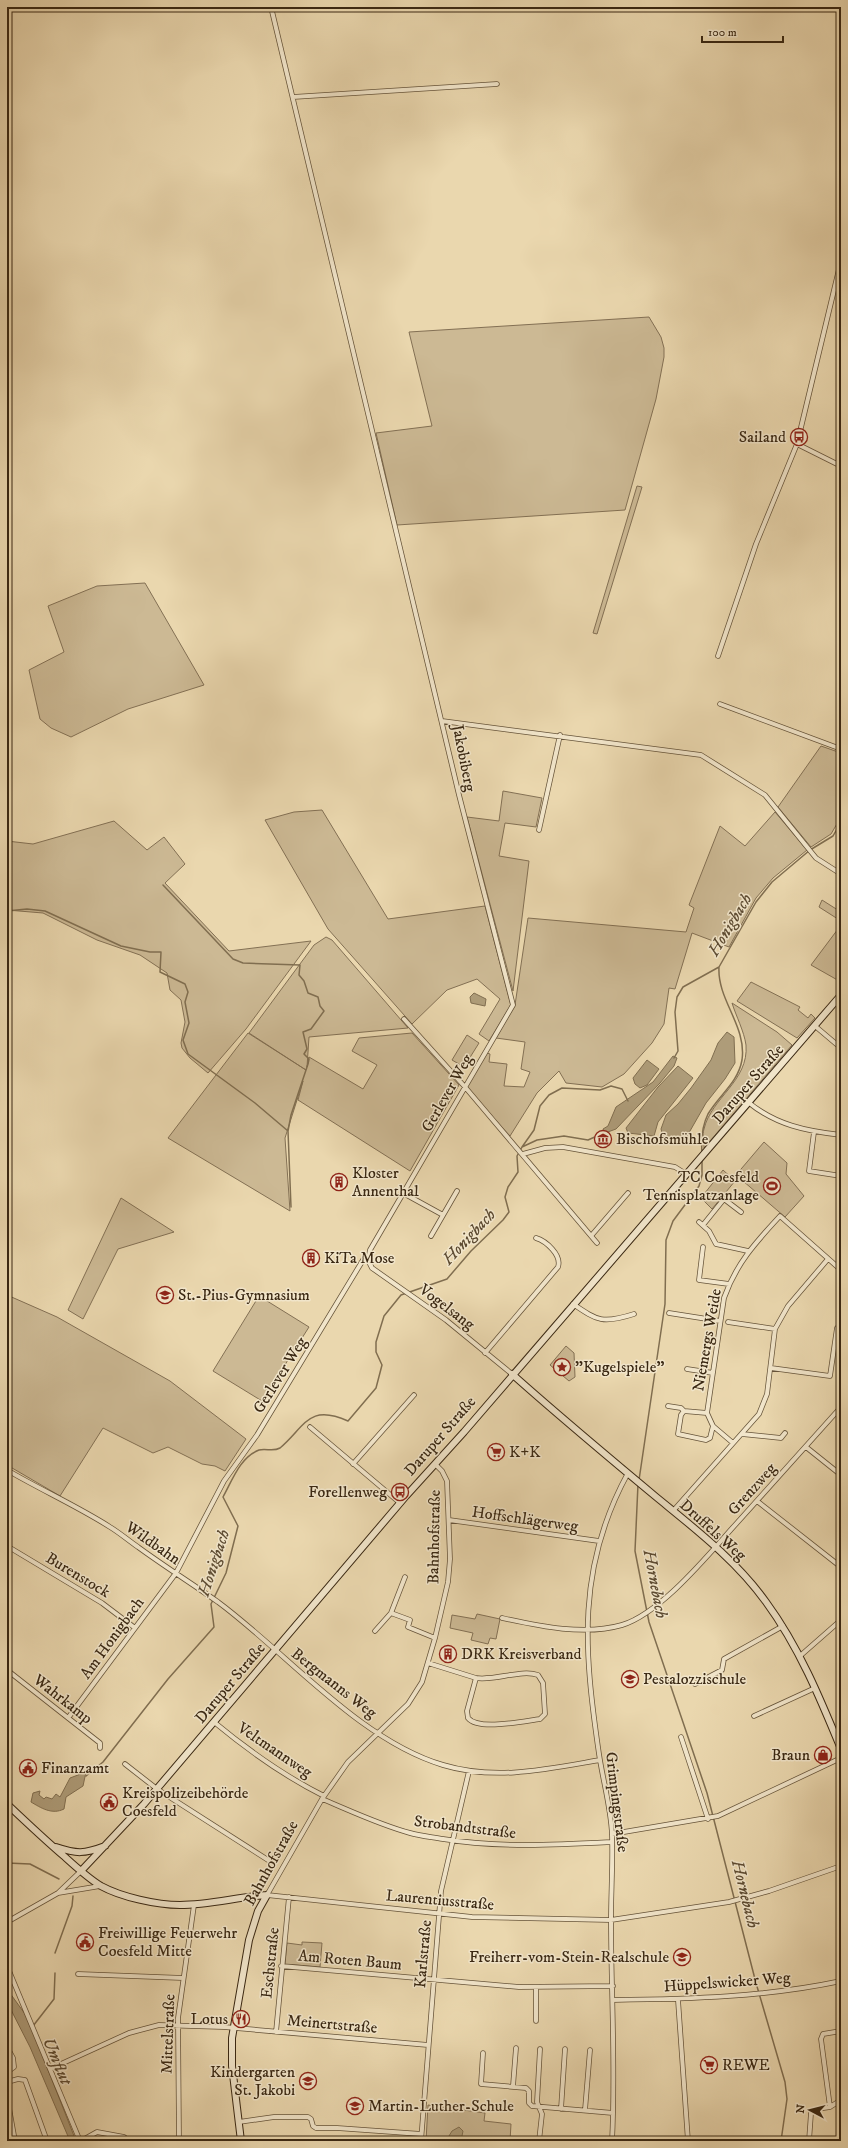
<svg xmlns="http://www.w3.org/2000/svg" width="848" height="2148" font-family="'IM FELL DW Pica',serif">
<style>
.green{fill:#ccb994;stroke:#837054}
.water{fill:#ae9c79;stroke:#806e50}
.lines{fill:none;stroke-linecap:round;stroke-linejoin:round}
.stream{stroke:#806e50;stroke-width:1.5}
.street-casing{stroke:#66543a;stroke-width:5.5}
.secondary-casing{stroke:#3a2813;stroke-width:8}
.street{stroke:#f1e5ca;stroke-width:4}
.secondary{stroke:#f1e5ca;stroke-width:6}
.labels{text-anchor:middle;dominant-baseline:central;stroke-width:3;stroke-linejoin:round;paint-order:stroke}
.poi-label{font-size:16px;fill:#3a2813;stroke:#f1e5ca;text-anchor:start}
.street-label{font-size:16px;fill:#3a2813;stroke:#f1e5ca}
.water-label{font-size:17px;font-style:italic;fill:#5d4b32;stroke:#f1e5ca}
</style>
<rect width="100%" height="100%" fill="#ead7ae"/>
<filter id="stains"><feTurbulence type="fractalNoise" baseFrequency=".005" numOctaves="4"/><feColorMatrix values="0 0 0 0 .2 0 0 0 0 .09 0 0 0 0 .02 0 0 0 .5 -.17"/></filter>
<radialGradient id="worn" r=".72"><stop offset=".6" stop-color="#630" stop-opacity="0"/><stop offset="1" stop-color="#630" stop-opacity=".3"/></radialGradient>
<!-- green -->
<path class="green" d="M649 317 661 337 664 348V357L656 399 625 510 397 525 376 433 432 426 409 332Z
M637 486 642 487 597 634 593 633Z
M145 583 204 685 128 709 71 737 51 728 40 719 29 670 64 652 48 606 97 586Z
M821 746 841 753V817L831 834 811 847 778 807Z
M503 791 542 798 536 827 505 823 499 856 529 861 513 991 467 817 499 821Z
M322 810 388 919 485 906 511 1005 489 1041 479 1034 500 999 477 979 447 990 412 1024 328 929 265 820 294 812Z
M775 812 807 850 773 878 756 898 729 947 692 933 675 989 669 988 664 1024 652 1043 624 1074 602 1087 566 1083 559 1071 537 1093 510 1136 466 1087 487 1053 490 1054 489 1062 507 1064 504 1086 524 1087 530 1072 521 1069 525 1042 496 1038 515 1005 528 918 686 932 694 908 689 905 720 826 745 846Z
M114 821 147 850 164 837 185 864 165 883 229 951 311 941 246 1029 208 1073 190 1058 182 1048 181 1043 185 1022 181 1000 170 990 167 973 140 955 97 940 43 913 7 910V841L33 844Z
M822 900 841 912V921L819 907Z
M841 925V982L811 965Z
M326 937 332 940 408 1028 309 1037 307 1067 309 1057 363 1089 377 1065 352 1051 359 1038 412 1033 459 1085 410 1171 298 1100 303 1081 285 1138 290 1211 168 1138 248 1033 306 1070 249 1033 314 945Z
M751 982 800 1007 798 1010 808 1018 811 1014 815 1018 797 1038 737 1001Z
M732 1003 777 1032 792 1045 704 1148C704 1142 702 1135 704 1129 711 1098 749 1081 746 1045 744 1031 736 1016 732 1003Z
M467 1035 479 1043 464 1067 452 1060Z
M764 1142 787 1163 786 1174 804 1196 785 1217 736 1175Z
M723 1170 735 1181 712 1209 701 1198Z
M121 1198 174 1232 118 1249 83 1319 68 1310Z
M7 1295 57 1317 170 1381 246 1439 225 1471 215 1466 202 1464 168 1447 153 1453 103 1428 60 1496 7 1465Z
M259 1296 309 1327 262 1401 213 1371Z
M566 1346 574 1353 575 1377 569 1381 550 1365Z
M477 1614 500 1619 496 1639 490 1638 488 1644 471 1640 473 1633 450 1628 452 1615 475 1619Z
M302 1942 322 1943 320 1967 285 1964 287 1943 302 1945Z
M428 2105 485 2113 484 2121 511 2124 510 2141H426Z"/>
<!-- water -->
<path class="water" d="M474 993 486 999 485 1006 471 1003 470 997Z
M727 1032 734 1037 735 1063 725 1079 706 1103 686 1138 664 1140 661 1129 666 1115 678 1104 691 1088 711 1060 718 1043Z
M673 1056 677 1058 674 1066 660 1083 616 1129 605 1133 603 1129 608 1126 616 1107 653 1082Z
M647 1060 659 1069 647 1085 640 1088 635 1084 633 1078Z
M678 1066 693 1078 658 1122 654 1136 628 1133 626 1128 658 1087Z
M86 1772 83 1786 66 1797 64 1809C52 1815 41 1808 31 1802L33 1793 40 1791 39 1795 44 1799 46 1797 52 1799 56 1794 60 1797 70 1778Z
M7 1989 25 2014 32 2029 76 2141H70L30 2047 7 2002Z
M459 2127 463 2131 461 2141H446L452 2131Z"/>
<g class="lines">
<!-- stream -->
<path class="stream" d="M163 885 233 959 243 963 300 965 299 975 304 981 308 993 318 997 320 1006 324 1011 311 1029 303 1032 307 1049 304 1054 309 1059 308 1064 291 1115 288 1131
M7 911 27 909 45 911 121 946 150 952H161L160 972 185 984 188 992 185 1002 189 1023 183 1040 188 1054 255 1103 288 1131 291 1207
M674 1058 678 1051 675 1012 677 997 683 987 719 967 756 902 772 882 810 850 833 836 841 822
M522 1147 534 1130 540 1106 549 1095 562 1088 600 1090 611 1086 622 1089 628 1101
M702 1153C701 1140 702 1126 708 1114 719 1095 738 1083 742 1060 747 1026 717 1000 719 967
M639 1480 665 1304 666 1240 673 1221 699 1186 702 1175V1159
M638 1484 635 1551 649 1622 707 1793 756 1983 785 2082 787 2099 781 2141
M86 1776 103 1762 168 1679 214 1627 211 1604 226 1573 238 1526 223 1497C232 1481 240 1457 259 1450 266 1448 273 1452 280 1448 305 1427 308 1403 348 1421L376 1388 382 1365 376 1352V1342L384 1316 401 1295 447 1279 471 1251 503 1220 509 1212 505 1197 508 1187 518 1172 517 1156 522 1147 537 1140 564 1136 588 1140 606 1132
M7 1863 30 1864 59 1879
M55 1953 72 1906 73 1896
M33 2026 54 1999 55 1973"/>
<!-- street casing -->
<g class="street-casing">
<path id="street" d="M293 97 497 84
M797 444 841 466
M718 656 756 544 797 444 841 261
M720 704 841 749
M442 721 701 755 765 795 816 858 841 874
M539 830 560 735
M404 1019 465 1087 597 1243
M815 1026 841 1048
M748 1102C776 1125 806 1131 841 1135
M814 1132 809 1171 841 1176
M523 1154 545 1148 563 1147 675 1167 686 1174
M403 1193 443 1215
M839 1203 841 1184
M699 1222 709 1231 716 1244 748 1251
M703 1225 724 1199 741 1212
M431 1236 457 1191
M591 1236 628 1193
M703 1247 699 1280 729 1284
M368 1260 372 1268 446 1320 512 1374
M573 1304C598 1321 603 1324 634 1314
M669 1313 720 1321
M728 1322 775 1329
M485 1353 558 1267C562 1255 546 1241 536 1238
M771 1368 830 1376 837 1328
M687 1369 713 1373
M668 1406 681 1408 684 1411
M707 1413 684 1411 681 1415 678 1434 706 1440 710 1438 713 1426
M310 1427 400 1503
M742 1434 781 1438 785 1433
M733 1443 713 1426 707 1413 724 1298C736 1264 755 1243 780 1216L841 1270
M806 1447 841 1475
M353 1464 414 1395
M7 1470C41 1490 77 1506 110 1527 120 1533 129 1541 138 1547 164 1566 191 1583 218 1602 287 1653 359 1740 443 1765 496 1781 548 1769 600 1760
M757 1501 841 1567
M673 1511 759 1414 767 1394 775 1329 788 1306 828 1259
M449 1520 599 1541
M7 1546 102 1603 135 1628
M391 1613 410 1620 408 1627 435 1638
M502 1618C539 1626 584 1636 622 1625 661 1613 708 1555 736 1524 771 1485 806 1446 841 1407
M375 1631 391 1613 405 1577
M800 1656 841 1620
M428 1663 476 1678 467 1711 468 1718C478 1731 524 1721 540 1719L545 1714 543 1683 538 1675C521 1669 496 1681 476 1678
M7 1670 100 1743V1748
M695 1684 722 1670 724 1659 783 1626
M754 1716 815 1688
M68 1718 176 1573 224 1481 257 1435 363 1260H368L370 1250 513 1005 459 795 271 7
M214 1722C249 1751 284 1776 324 1796
M681 1737 708 1819
M125 1764 157 1789 268 1860
M322 1799C351 1811 380 1825 410 1833 420 1836 432 1837 443 1839 499 1848 555 1845 612 1842
M612 1834 718 1816 841 1758
M58 1893 100 1886
M267 1895 472 1917 611 1920 729 1902 769 1891 841 1866
M267 1895 322 1799 348 1762 408 1704 422 1682 435 1638 448 1582 450 1559 447 1481 442 1471 435 1464
M7 1922 58 1893 81 1871
M7 1966 80 2141
M281 1966 519 1987 613 1986
M78 1974 183 1978
M613 2000C690 1999 766 1997 841 1981
M678 2000 688 2141
M536 2021V1987
M276 2032 289 1897
M7 2047 13 2058 14 2067 7 2072
M483 2053 481 2084 526 2088 529 2091V2103L532 2106 613 2113
M50 2069 129 2033 159 2025 224 2027 428 2045
M7 2082 18 2079 25 2080 47 2141
M513 2086 516 2048
M7 2097 15 2141
M830 2107 821 2039 823 2034 841 2031
M561 2109 565 2049
M585 2110 590 2050
M239 2122 274 2117H308L311 2119 313 2126 316 2128H337L421 2134
M81 2141 97 2132 124 2137 129 2141
M179 2141 178 2018 194 1905
M421 2141 441 1891 469 1771
M539 2141 542 2114 537 2102 540 2049
M612 2141C616 2067 611 1994 611 1920 611 1892 613 1863 612 1835 611 1808 603 1781 599 1754 584 1651 576 1568 628 1473
M809 2141 811 2113 817 2109 830 2107 841 2100"/>
</g>
<!-- secondary casing -->
<g class="secondary-casing">
<path id="secondary" d="M512 1374C559 1416 607 1456 655 1496 694 1528 736 1560 766 1602 799 1647 820 1698 841 1749
M7 1804C26 1822 45 1840 65 1857 76 1867 88 1878 101 1886 121 1897 157 1905 180 1905 209 1905 238 1897 267 1895
M56 1847C77 1854 84 1854 105 1846
M81 1871 144 1804 406 1496 464 1432 841 995
M241 2141 232 2066V2038L249 1940 258 1911 267 1895"/>
</g>
<!-- street -->
<use href="#street" class="street"/>
<!-- secondary -->
<use href="#secondary" class="secondary"/>
</g>
<!-- icons -->
<defs>
<g id="bus-ring" transform="scale(0.9)"><circle r="9.5" fill="#f1e5ca" stroke="#8f2418" stroke-width="1.5"/><path d="M-5-6H5V4H4V6H2V4H-2V6H-4V4H-5ZM-3.5-4V0h7V-4ZM-3.5 1.2v1.5H-2V1.2ZM2 1.2v1.5H3.5V1.2Z" fill="#8f2418"/></g>
<g id="museum-ring" transform="scale(0.9)"><circle r="9.5" fill="#f1e5ca" stroke="#8f2418" stroke-width="1.5"/><path d="M0-6L6-3V-2H-6V-3ZM-5-1h2V3h-2ZM-1-1h2V3h-2ZM3-1h2V3H3ZM-6 4H6V6H-6Z" fill="#8f2418"/></g>
<g id="building-ring" transform="scale(0.9)"><circle r="9.5" fill="#f1e5ca" stroke="#8f2418" stroke-width="1.5"/><path d="M-4-6H4V6H1V3H-1V6H-4ZM-2.5-4.3h1.7v1.8h-1.7ZM.8-4.3h1.7v1.8H.8ZM-2.5-1h1.7V.8h-1.7ZM.8-1h1.7V.8H.8Z" fill="#8f2418"/></g>
<g id="stadium-ring" transform="scale(0.9)"><circle r="9.5" fill="#f1e5ca" stroke="#8f2418" stroke-width="1.5"/><path d="M0-5a6.5 5 0 1 0 0 10a6.5 5 0 1 0 0-10ZM-3.5-1.8h7v3.6h-7Z" fill="#8f2418"/></g>
<g id="school-ring" transform="scale(0.9)"><circle r="9.5" fill="#f1e5ca" stroke="#8f2418" stroke-width="1.5"/><path d="M0-5L7-2L0 1L-7-2ZM-4 1L0 2.5L4 1V4Q0 6-4 4Z" fill="#8f2418"/></g>
<g id="sight-ring" transform="scale(0.9)"><circle r="9.5" fill="#f1e5ca" stroke="#8f2418" stroke-width="1.5"/><path d="M0-6L1.8-2.2L6-1.7L2.9 1.2L3.7 5.4L0 3.3L-3.7 5.4L-2.9 1.2L-6-1.7L-1.8-2.2Z" fill="#8f2418"/></g>
<g id="supermarket-ring" transform="scale(0.9)"><circle r="9.5" fill="#f1e5ca" stroke="#8f2418" stroke-width="1.5"/><path d="M-6-5.5h2.5l.6 2H6L4.5 2H-2.5L-4.4-4H-6ZM-1.5 3.2a1.3 1.3 0 1 0 .1 0ZM3 3.2a1.3 1.3 0 1 0 .1 0Z" fill="#8f2418"/></g>
<g id="shop-ring" transform="scale(0.9)"><circle r="9.5" fill="#f1e5ca" stroke="#8f2418" stroke-width="1.5"/><path d="M-5-2.5h2.3a2.7 3.5 0 0 1 5.4 0H5L5.5 6h-11ZM-1.5-2.5h3a1.5 2.3 0 0 0-3 0Z" fill="#8f2418"/></g>
<g id="civic-ring" transform="scale(0.9)"><circle r="9.5" fill="#f1e5ca" stroke="#8f2418" stroke-width="1.5"/><path d="M-.6-6.5H3V-4.5H.6V-3L4-1V1h2V6H-6V1h2V-1L-.6-3ZM-1.2 2.5V6h2.4V2.5Z" fill="#8f2418"/></g>
<g id="restaurant-ring" transform="scale(0.9)"><circle r="9.5" fill="#f1e5ca" stroke="#8f2418" stroke-width="1.5"/><path d="M-5-6h1v4h1v-4h1v4h1v-4h1v5L-1.5 .5V6h-2V.5L-5-1ZM5-6V6H3V1.5H1.5Q1.5-4 5-6Z" fill="#8f2418"/></g>
</defs>
<g fill-rule="evenodd">
<use href="#bus-ring" x="799" y="437"/>
<use href="#museum-ring" x="603" y="1139"/>
<use href="#building-ring" x="339" y="1182"/>
<use href="#stadium-ring" x="772" y="1186"/>
<use href="#building-ring" x="311" y="1258"/>
<use href="#school-ring" x="165" y="1295"/>
<use href="#sight-ring" x="562" y="1367"/>
<use href="#supermarket-ring" x="496" y="1452"/>
<use href="#bus-ring" x="400" y="1492"/>
<use href="#building-ring" x="448" y="1654"/>
<use href="#school-ring" x="630" y="1679"/>
<use href="#shop-ring" x="823" y="1755"/>
<use href="#civic-ring" x="28" y="1768"/>
<use href="#civic-ring" x="109" y="1802"/>
<use href="#civic-ring" x="85" y="1942"/>
<use href="#school-ring" x="682" y="1957"/>
<use href="#restaurant-ring" x="241" y="2019"/>
<use href="#supermarket-ring" x="709" y="2065"/>
<use href="#school-ring" x="308" y="2081"/>
<use href="#school-ring" x="355" y="2106"/>
</g>
<g class="labels">
<!-- poi labels -->
<g class="poi-label">
<text x="786" y="437" text-anchor="end">Sailand</text>
<text x="616" y="1139">Bischofsmühle</text>
<text x="352" y="1173">Kloster<tspan x="352" dy="18">Annenthal</tspan></text>
<text x="759" y="1177" text-anchor="end">TC Coesfeld<tspan x="759" dy="18">Tennisplatzanlage</tspan></text>
<text x="324" y="1258">KiTa Mose</text>
<text x="178" y="1295">St.-Pius-Gymnasium</text>
<text x="575" y="1367">"Kugelspiele"</text>
<text x="509" y="1452">K+K</text>
<text x="387" y="1492" text-anchor="end">Forellenweg</text>
<text x="461" y="1654">DRK Kreisverband</text>
<text x="643" y="1679">Pestalozzischule</text>
<text x="810" y="1755" text-anchor="end">Braun</text>
<text x="41" y="1768">Finanzamt</text>
<text x="122" y="1793">Kreispolizeibehörde<tspan x="122" dy="18">Coesfeld</tspan></text>
<text x="98" y="1933">Freiwillige Feuerwehr<tspan x="98" dy="18">Coesfeld Mitte</tspan></text>
<text x="669" y="1957" text-anchor="end">Freiherr-vom-Stein-Realschule</text>
<text x="228" y="2019" text-anchor="end">Lotus</text>
<text x="722" y="2065">REWE</text>
<text x="295" y="2072" text-anchor="end">Kindergarten<tspan x="295" dy="18">St. Jakobi</tspan></text>
<text x="368" y="2106">Martin-Luther-Schule</text>
</g>
<!-- street labels -->
<g class="street-label">
<text transform="translate(464 758) rotate(79)">Jakobiberg</text>
<text transform="translate(748 1084) rotate(-49)">Daruper Straße</text>
<text transform="translate(447 1093) rotate(-60)">Gerlever Weg</text>
<text transform="translate(447 1307) rotate(37)">Vogelsang</text>
<text transform="translate(707 1340) rotate(-80)">Niemergs Weide</text>
<text transform="translate(280 1375) rotate(-58)">Gerlever Weg</text>
<text transform="translate(440 1436) rotate(-49)">Daruper Straße</text>
<text transform="translate(752 1489) rotate(-48)">Grenzweg</text>
<text transform="translate(525 1519) rotate(8)">Hoffschlägerweg</text>
<text transform="translate(713 1530) rotate(42)">Druffels Weg</text>
<text transform="translate(434 1537) rotate(-89)">Bahnhofstraße</text>
<text transform="translate(153 1543) rotate(35)">Wildbahn</text>
<text transform="translate(78 1575) rotate(31)">Burenstock</text>
<text transform="translate(112 1638) rotate(-54)">Am Honigbach</text>
<text transform="translate(230 1683) rotate(-50)">Daruper Straße</text>
<text transform="translate(334 1683) rotate(38)">Bergmanns Weg</text>
<text transform="translate(63 1699) rotate(38)">Wahrkamp</text>
<text transform="translate(275 1750) rotate(34)">Veltmannweg</text>
<text transform="translate(617 1802) rotate(83)">Grimpingstraße</text>
<text transform="translate(465 1827) rotate(7)">Strobandtstraße</text>
<text transform="translate(271 1863) rotate(-61)">Bahnhofstraße</text>
<text transform="translate(440 1900) rotate(5)">Laurentiusstraße</text>
<text transform="translate(423 1954) rotate(-85)">Karlstraße</text>
<text transform="translate(350 1960) rotate(5)">Am Roten Baum</text>
<text transform="translate(270 1963) rotate(-84)">Eschstraße</text>
<text transform="translate(727 1982) rotate(-4)">Hüppelswicker Weg</text>
<text transform="translate(332 2024) rotate(5)">Meinertstraße</text>
<text transform="translate(168 2034) rotate(-88)">Mittelstraße</text>
</g>
<!-- water labels -->
<g class="water-label">
<text transform="translate(730 925) rotate(-59)">Honigbach</text>
<text transform="translate(469 1237) rotate(-47)">Honigbach</text>
<text transform="translate(214 1563) rotate(-72)">Honigbach</text>
<text transform="translate(655 1584) rotate(79)">Hornebach</text>
<text transform="translate(745 1894) rotate(76)">Hornebach</text>
<text transform="translate(57 2061) rotate(67)">Umflut</text>
</g>
</g>
<!-- margin -->
<rect width="848" height="2148" fill="none" stroke="#ead7ae" stroke-width="24"/>
<rect x="8" y="8" width="832" height="2132" fill="none" stroke="#3a2813" stroke-width="2"/>
<rect x="12" y="12" width="824" height="2124" fill="none" stroke="#3a2813"/>
<!-- north arrow -->
<g transform="translate(810 2110) rotate(277)" stroke="#f1e5ca" stroke-width="3" paint-order="stroke">
<path d="M0-3L7 15L0 10L-7 15Z" fill="#3a2813"/>
<text y="-6" font-size="11" font-weight="bold" text-anchor="middle" fill="#3a2813">N</text>
</g>
<!-- scale -->
<path d="M702 36v6h81v-6" fill="none" stroke="#3a2813" stroke-width="2"/>
<text x="708" y="36" font-size="12" fill="#3a2813" stroke="#f1e5ca" stroke-width="3" paint-order="stroke">100 m</text>
<rect width="100%" height="100%" filter="url(#stains)"/>
<rect width="100%" height="100%" fill="url(#worn)"/>
</svg>
